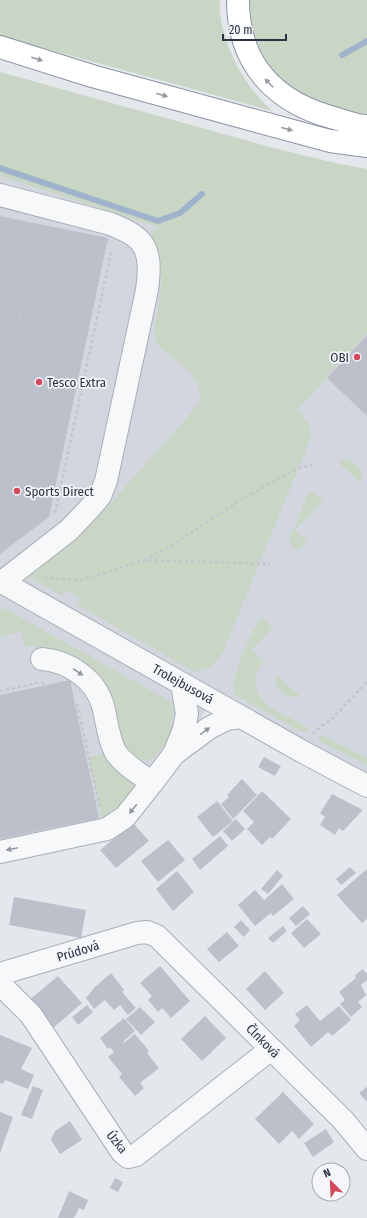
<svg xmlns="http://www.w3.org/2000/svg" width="367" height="1218" font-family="'Fira Sans Condensed',sans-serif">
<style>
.built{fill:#d2d6de}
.green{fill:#c9d6c5}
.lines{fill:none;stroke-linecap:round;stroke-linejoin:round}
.stream{stroke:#9fb4cc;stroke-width:6}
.building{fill:#bbc0ca}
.minor-casing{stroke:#a9aeb7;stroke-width:24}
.highway-casing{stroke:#8b94a3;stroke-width:24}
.path{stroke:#c2c5cb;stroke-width:2.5;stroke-dasharray:3 3;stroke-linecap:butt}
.minor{stroke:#f7f8fa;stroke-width:22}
.highway{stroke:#fff;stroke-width:22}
.oneway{fill:#959aa2}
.oneway2{fill:#9196a0}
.poi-dot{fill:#d1495b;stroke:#f4f6f9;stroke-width:1.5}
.labels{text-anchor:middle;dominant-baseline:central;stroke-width:3.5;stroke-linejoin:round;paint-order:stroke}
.poi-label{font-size:13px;fill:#2b3445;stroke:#f4f6f9;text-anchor:start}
.street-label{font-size:13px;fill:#2b3445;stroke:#f4f6f9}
</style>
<rect width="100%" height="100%" fill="#e4e7ec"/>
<!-- built -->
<path class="built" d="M0 176 157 227 367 246V786L213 701 133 809 0 852Z"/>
<!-- green -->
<path class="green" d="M0 0H220C219 12 221 22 224 33 234 66 248 88 272 111L0 36Z
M248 0H367V116L310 100 276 77 261 51 254 34 250 19Z
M0 72 270 147 335 163 367 169V333L326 377 327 378 297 410C308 421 311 425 310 440L222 654 210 667 195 672 76 604 80 598 66 590 62 596 27 576 76 540 110 504 193 411C194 409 196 406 198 404 204 389 191 370 179 362 170 356 161 352 157 341 153 332 155 324 157 315 163 279 166 270 145 240L157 227 0 176Z
M344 459C355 460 367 473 361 484L338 462Z
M311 490 323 501 295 530 307 541C302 547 299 551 291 547L289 541 308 494Z
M0 607 13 613 171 702C175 710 174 717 170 725L176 728 155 757 147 760 137 761 129 757 115 728 51 649 35 646H24L21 632 0 636Z
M262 617 273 628 252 650 263 661C251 677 255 694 269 707L309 728 305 732 300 731 235 695C229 677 251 633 262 617Z
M277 675 300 696C289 701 268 687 277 675Z
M320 734 367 758V765L321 742 319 739Z
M104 754 136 784 118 811 102 820 89 757Z"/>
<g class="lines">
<!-- stream -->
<path class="stream" d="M342 55 367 41
M0 168 158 221 180 213 202 194"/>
</g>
<!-- building -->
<path class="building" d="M0 216 108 238 49 517 0 554Z
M367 335V416L327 378Z
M70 680 99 818 0 839V695Z
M264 757 281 766 275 776 258 767Z
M242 779 257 795 233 819 221 804 229 797 227 795Z
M262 791 291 819 272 839 270 837 262 845 247 829 254 822 243 811Z
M332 794 363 810 343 831 339 828 335 835 320 825 325 817 320 813Z
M217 801 233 821 213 837 197 817Z
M236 819 245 829 232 841 223 831Z
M133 823 149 841 116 868 100 850Z
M220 836 228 846 200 870 192 859Z
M168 840 185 860 158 882 141 861Z
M350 867 356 873 341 885 336 879Z
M367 869V919L362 923 337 895Z
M277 870 283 876 268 894 261 889Z
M177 871 194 892 173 911 156 889Z
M282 884 294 899 273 916 271 913 255 926 238 905 255 890 264 900 252 911Z
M14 897 86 910 81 938 9 925Z
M303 906 310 914 296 926 289 918Z
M307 919 321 934 304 948 291 933Z
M241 920 250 930 244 937 234 927Z
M283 926 287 931 273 943 268 938Z
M227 932 239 946 219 962 207 949Z
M160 966 190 1001 171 1018 162 1008 158 1012 148 1000 152 996 140 983Z
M363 969 367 974V980L361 985 366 995 358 1002 362 1007 351 1017 340 1004 345 1000 339 992 356 978 355 975Z
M265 971 284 993 265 1010 246 989Z
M111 973 124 990 122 992 136 1008 128 1015 120 1005 114 1010 105 1000 94 1009 86 998 95 987Z
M58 976 82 1003 52 1029 28 1001Z
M87 1005 93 1012 78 1025 72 1017Z
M307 1005 320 1021 339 1006 351 1020 332 1036 328 1032 311 1047 294 1026 300 1020 295 1014Z
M140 1007 155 1022 141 1035 126 1019Z
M205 1016 226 1038 202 1061 181 1039Z
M124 1018 135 1031 123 1042 124 1043 135 1034 149 1051 147 1053 159 1068 140 1083 144 1088 135 1096 119 1077 122 1074 108 1057 114 1052 110 1047 108 1049 100 1038Z
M0 1035 32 1048 21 1069 34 1075 28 1089 5 1080 3 1084 0 1083Z
M33 1086 43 1090 32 1119 21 1115Z
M367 1087V1102L359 1093Z
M283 1092 314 1124 299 1139 292 1131 279 1144 255 1119Z
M0 1112 13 1117 0 1153Z
M70 1121 82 1140 60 1154 51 1140 55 1131Z
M326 1129 334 1142 313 1157 304 1143Z
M115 1178 123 1182 118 1192 110 1188Z
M69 1191 88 1200 84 1210 79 1208 74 1218H58Z"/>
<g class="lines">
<!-- minor casing -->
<g class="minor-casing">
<path id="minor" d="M0 195 111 224C120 228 131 232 138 239 152 251 149 275 147 290L106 481 100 496 89 509 69 530 2 582
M0 581 303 752 367 786
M174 754 184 729 187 714 182 684
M152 783 174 754 209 728 227 719 241 717
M0 852 107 829 125 817 152 783C142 775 121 763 115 751 108 738 107 721 103 706 96 680 69 661 42 659
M0 974 137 933 147 932 157 936 343 1120 367 1149
M0 984 31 1015 122 1152 128 1157 136 1155 271 1049"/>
</g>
<!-- highway casing -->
<g class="highway-casing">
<path id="highway" d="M238 0C238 64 275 102 334 118 345 121 356 126 367 126
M0 47 92 76 249 119 330 141 367 146"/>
</g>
<!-- path -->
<path class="path" d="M0 284 25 289 0 407
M55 513 111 253
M144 560 174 544 236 503 298 468 312 465
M44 578 81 580 144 560 270 564
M43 682V686
M0 691 41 682
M77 704 100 808
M313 734 315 731 333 718 367 682"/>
<!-- minor -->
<use href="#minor" class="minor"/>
<!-- highway -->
<use href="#highway" class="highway"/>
</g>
<!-- one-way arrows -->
<defs><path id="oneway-solid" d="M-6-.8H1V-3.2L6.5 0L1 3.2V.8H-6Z"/></defs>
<g class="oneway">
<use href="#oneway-solid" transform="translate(37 59) rotate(17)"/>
<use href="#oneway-solid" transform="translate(269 83) rotate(-135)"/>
<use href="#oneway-solid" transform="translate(162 95) rotate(15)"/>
<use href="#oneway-solid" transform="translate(287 129) rotate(15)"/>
</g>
<g class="oneway2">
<use href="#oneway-solid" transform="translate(78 672) rotate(34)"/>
<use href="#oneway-solid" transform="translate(205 731) rotate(-36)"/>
<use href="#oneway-solid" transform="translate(133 809) rotate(129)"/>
<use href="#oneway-solid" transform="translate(12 849) rotate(168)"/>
</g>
<!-- markers -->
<g class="poi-dot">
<circle cx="357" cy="357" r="4"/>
<circle cx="39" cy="382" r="4"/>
<circle cx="17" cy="491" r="4"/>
</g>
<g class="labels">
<!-- poi labels -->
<g class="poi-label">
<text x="349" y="357" text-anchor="end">OBI</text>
<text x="47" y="382">Tesco Extra</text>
<text x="25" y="491">Sports Direct</text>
</g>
<!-- street labels -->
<g class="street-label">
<text transform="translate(183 684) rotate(29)">Trolejbusová</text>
<text transform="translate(78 951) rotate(-17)">Prúdová</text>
<text transform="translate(263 1041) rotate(45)">Člnková</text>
<text transform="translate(117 1142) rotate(51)">Úzka</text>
</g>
</g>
<!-- north arrow -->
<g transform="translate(331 1182) rotate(336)"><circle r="19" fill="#f4f6f9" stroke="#a4a8b1"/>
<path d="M0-3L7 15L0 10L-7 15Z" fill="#d1495b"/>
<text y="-6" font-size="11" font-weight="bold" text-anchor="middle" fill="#2b3445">N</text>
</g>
<!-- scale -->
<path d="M223 34v6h63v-6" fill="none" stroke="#2b3445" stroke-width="2"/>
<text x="229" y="34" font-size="12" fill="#2b3445" stroke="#f4f6f9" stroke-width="3" paint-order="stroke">20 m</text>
</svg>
